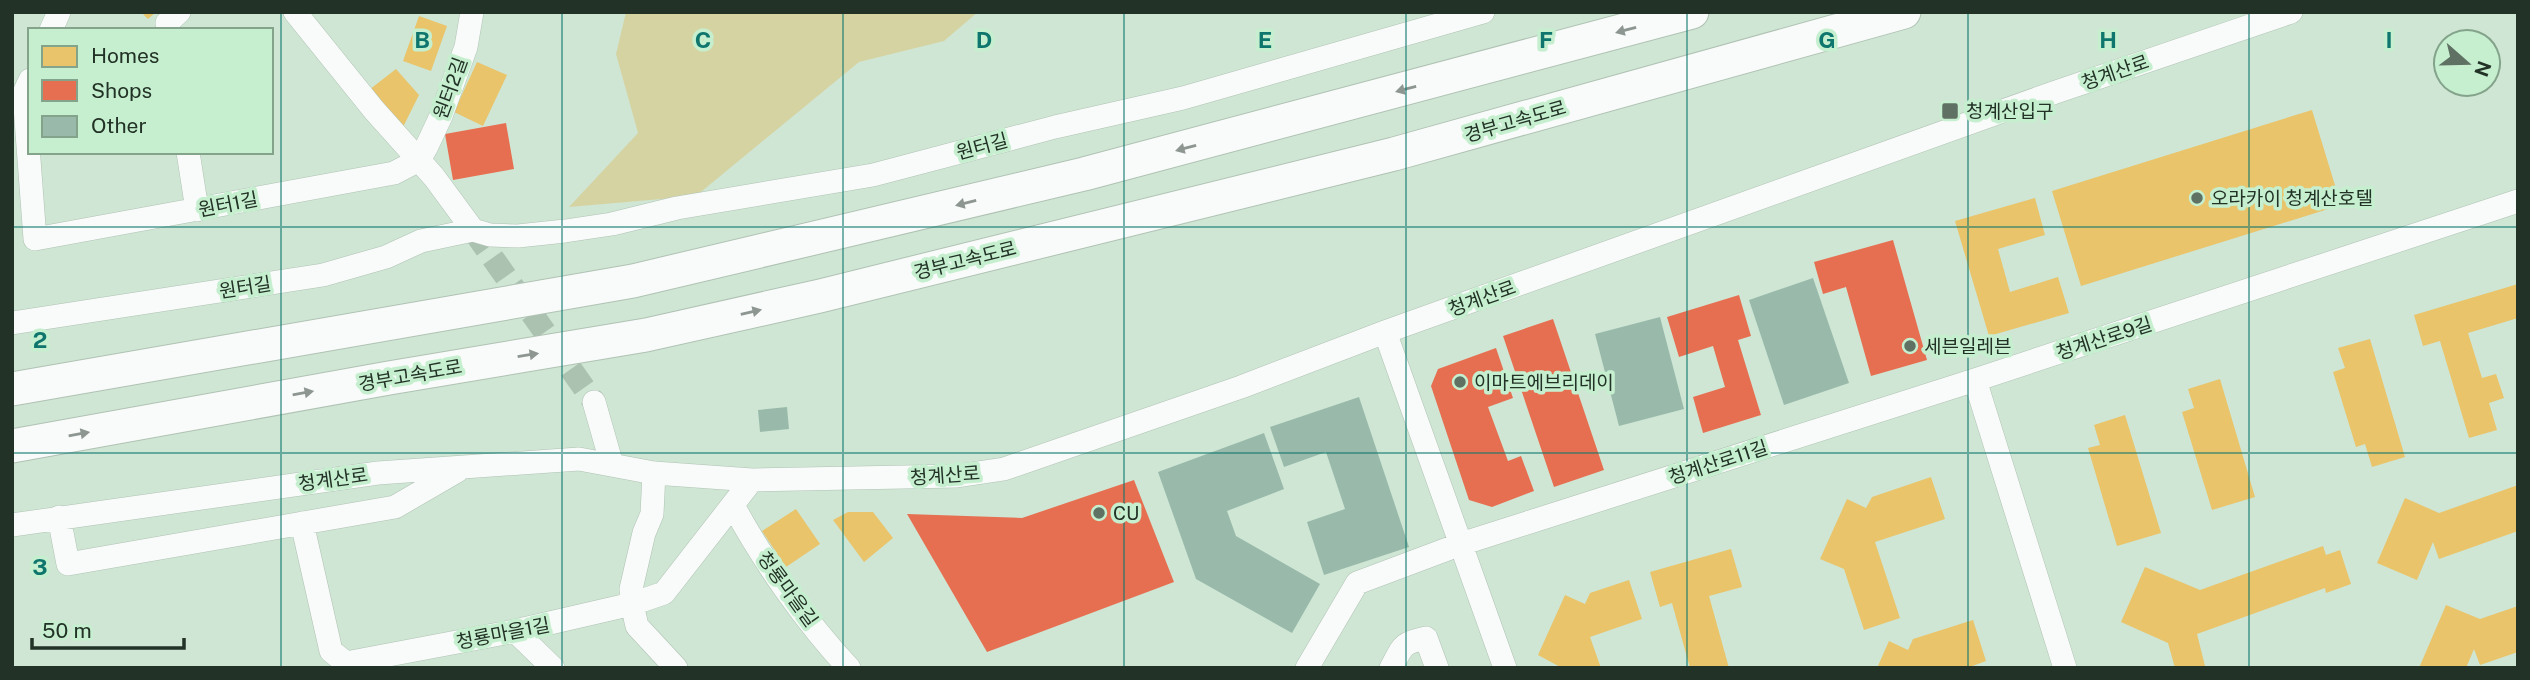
<svg xmlns="http://www.w3.org/2000/svg" width="2530" height="680" font-family="'Public Sans','Noto Sans KR',sans-serif">
<style>
.green{fill:#d6d3a3}
.homes{fill:#e9c46a}
.shops{fill:#e76f51}
.building{fill:#99baab}
.lines{fill:none;stroke-linecap:round;stroke-linejoin:round}
.minor-tunnel{stroke:#acc2b1;stroke-width:23;stroke-dasharray:23 11;stroke-linecap:butt}
.minor-casing{stroke:#b0c2b4;stroke-width:24}
.highway-casing{stroke:#b0c2b4;stroke-width:35}
.minor{stroke:#f8fbf9;stroke-width:23}
.highway{stroke:#f8fbf9;stroke-width:33}
.oneway{fill:#8d9690}
.grid{fill:none;stroke:#0f766e;stroke-width:2;stroke-opacity:0.55}
.poi-dot{fill:#5f7163;stroke:#c6efcf;stroke-width:2.5}
.labels{text-anchor:middle;dominant-baseline:central;stroke-width:7;stroke-linejoin:round;paint-order:stroke}
.street-label{font-size:19px;fill:#223226;stroke:#c6efcf}
.poi-label{font-size:19px;fill:#223226;stroke:#c6efcf;text-anchor:start}
.grid-label{font-size:23px;text-anchor:middle;font-weight:bold;fill:#0f766e;stroke:#c6efcf;stroke-width:7;stroke-linejoin:round;paint-order:stroke}
</style>
<rect width="100%" height="100%" fill="#cfe6d4"/>
<!-- green -->
<path class="green" d="M626 12H978L944 41 859 62 696 196 569 207 638 133 616 54Z"/>
<!-- homes -->
<path class="homes" d="M141 12H156L148 19Z
M419 16 447 26 431 71 403 61Z
M477 62 507 75 483 126 454 112Z
M396 69 419 95 402 129 369 90Z
M2312 110 2341 205 2081 286 2052 191Z
M2035 198 2045 235 1998 249 2010 292 2058 277 2069 313 1989 336 1955 221Z
M2518 284V318L2468 333 2482 378 2496 374 2504 398 2489 403 2497 430 2469 438 2440 341 2423 346 2414 315Z
M2370 339 2405 457 2372 467 2365 444 2356 447 2333 372 2345 368 2338 348Z
M2220 379 2255 497 2212 510 2182 412 2194 408 2188 389Z
M2125 415 2161 533 2117 546 2088 448 2100 445 2094 425Z
M1931 477 1945 519 1875 542 1900 618 1864 630 1844 569 1820 559 1847 499 1866 508 1872 497Z
M2518 485V531L2439 559 2433 542 2417 580 2377 563 2405 498 2439 513Z
M796 509 820 544 786 567 762 531Z
M848 512H873L893 538 864 562 833 520Z
M2323 546 2326 555 2340 550 2351 584 2326 593 2325 588 2197 634 2205 666 2175 668 2168 643 2121 622 2145 567 2200 590Z
M1731 549 1742 587 1709 596 1729 668H1690L1672 603 1660 607 1650 572Z
M1629 580 1642 619 1590 637 1601 668H1562L1538 655 1565 595 1585 604 1590 593Z
M2446 605 2480 619 2518 606V652L2480 665 2474 649 2466 668H2419Z
M1973 620 1986 661 1967 668H1877L1889 641 1908 650 1913 639Z"/>
<!-- shops -->
<path class="shops" d="M506 123 514 169 453 180 445 134Z
M1893 240 1927 360 1871 376 1846 287 1823 294 1814 262Z
M1739 295 1751 336 1738 340 1761 415 1703 433 1693 397 1725 387 1713 346 1679 357 1667 317Z
M1553 319 1604 470 1554 487 1503 336Z
M1496 348 1513 398 1488 407 1508 461 1521 456 1534 491 1492 507 1469 500 1431 386 1438 369Z
M1134 480 1174 582 987 652 907 514 1022 518Z"/>
<!-- building -->
<path class="building" d="M1813 278 1849 383 1784 405 1749 300Z
M1660 317 1684 409 1619 426 1595 334Z
M1359 397 1409 547 1324 575 1307 522 1345 509 1326 452 1284 467 1270 427Z
M787 407 789 429 760 432 758 410Z
M1264 433 1284 489 1227 511 1236 536 1320 584 1292 633 1196 579 1158 472Z"/>
<g class="lines">
<!-- minor-tunnel -->
<path class="minor-tunnel" d="M473 230 594 402"/>
<!-- minor casing -->
<g class="minor-casing">
<path id="minor" d="M295 12 374 110 434 177 473 230
M51 30 59 12
M168 30 167 23 179 12
M30 80 24 93 35 239 394 173 419 160 426 148 441 116 466 47 472 12
M188 152 197 210
M12 323 323 275 386 257 421 241 473 230 490 235 518 236 565 231 612 224 677 208 873 175 1055 127 1183 98 1483 12
M1385 332 1505 668
M1975 380 2065 668
M594 402 612 465
M654 473 652 514 644 533 631 589 632 604 637 626 676 668
M733 505C761 558 808 625 849 668
M59 517 68 564 395 507 457 471
M302 523 331 651 346 663 515 631 632 604 664 593 752 480
M12 525 378 473 579 459 654 473 752 480 957 476 1004 469 1241 387 1385 332 2056 92 2291 12
M515 631 553 668
M1307 668 1357 583 1461 544 1975 380 2518 201
M1391 668C1403 646 1401 643 1426 638L1437 668"/>
</g>
<!-- highway casing -->
<g class="highway-casing">
<path id="highway" d="M12 389 633 281 1084 174 1692 12
M12 446 389 378 646 335 820 296 1394 154 1904 12"/>
</g>
<!-- minor -->
<use href="#minor" class="minor"/>
<!-- highway -->
<use href="#highway" class="highway"/>
</g>
<!-- one-way arrows -->
<defs><path id="oneway-solid" d="M-6-.8H1V-3.2L6.5 0L1 3.2V.8H-6Z" transform="scale(1.75)"/></defs>
<g class="oneway">
<use href="#oneway-solid" transform="translate(1626 30) rotate(165)"/>
<use href="#oneway-solid" transform="translate(1406 89) rotate(165)"/>
<use href="#oneway-solid" transform="translate(1186 148) rotate(165)"/>
<use href="#oneway-solid" transform="translate(966 203) rotate(166)"/>
<use href="#oneway-solid" transform="translate(751 312) rotate(-13)"/>
<use href="#oneway-solid" transform="translate(528 355) rotate(-9)"/>
<use href="#oneway-solid" transform="translate(303 393) rotate(-10)"/>
<use href="#oneway-solid" transform="translate(79 434) rotate(-10)"/>
</g>
<!-- grid -->
<path class="grid" d="M281 12V668M562 12V668M843 12V668M1124 12V668M1406 12V668M1687 12V668M1968 12V668M2249 12V668M12 227H2518M12 453H2518"/>
<!-- markers -->
<g class="poi-dot">
<rect x="1941" y="102" width="18" height="18" rx="3.5"/>
<circle cx="2197" cy="198" r="7"/>
<circle cx="1910" cy="346" r="7"/>
<circle cx="1460" cy="382" r="7"/>
<circle cx="1099" cy="513" r="7"/>
</g>
<g class="labels">
<!-- street labels -->
<g class="street-label">
<text transform="translate(2115 72) rotate(-19)">청계산로</text>
<text transform="translate(450 88) rotate(-70)">원터2길</text>
<text transform="translate(1515 121) rotate(-16)">경부고속도로</text>
<text transform="translate(982 146) rotate(-15)">원터길</text>
<text transform="translate(228 204) rotate(-11)">원터1길</text>
<text transform="translate(965 260) rotate(-14)">경부고속도로</text>
<text transform="translate(245 287) rotate(-9)">원터길</text>
<text transform="translate(1482 298) rotate(-20)">청계산로</text>
<text transform="translate(2104 338) rotate(-18)">청계산로9길</text>
<text transform="translate(410 375) rotate(-10)">경부고속도로</text>
<text transform="translate(1718 462) rotate(-18)">청계산로11길</text>
<text transform="translate(945 475) rotate(-4)">청계산로</text>
<text transform="translate(333 479) rotate(-8)">청계산로</text>
<text transform="translate(788 589) rotate(54)">청룡마을길</text>
<text transform="translate(503 633) rotate(-11)">청룡마을1길</text>
</g>
<!-- poi labels -->
<g class="poi-label">
<text x="1966" y="111">청계산입구</text>
<text x="2211" y="198">오라카이 청계산호텔</text>
<text x="1924" y="346">세븐일레븐</text>
<text x="1474" y="382">이마트에브리데이</text>
<text x="1113" y="513">CU</text>
</g>
</g>
<g class="grid-label">
<text x="422" y="48">B</text>
<text x="703" y="48">C</text>
<text x="984" y="48">D</text>
<text x="1265" y="48">E</text>
<text x="1546" y="48">F</text>
<text x="1827" y="48">G</text>
<text x="2108" y="48">H</text>
<text x="2389" y="48">I</text>
<text x="40" y="348">2</text>
<text x="40" y="575">3</text>
</g>
<!-- border -->
<rect width="2530" height="680" fill="none" stroke="#223226" stroke-width="28"/>
<!-- legend -->
<rect x="28" y="28" width="245" height="126" fill="#c6efcf" stroke="#84a38b" stroke-width="2"/>
<rect x="42" y="46" width="35" height="21" fill="#e9c46a" stroke="#84a38b" stroke-width="2"/>
<text x="91" y="63" font-size="21" fill="#223226">Homes</text>
<rect x="42" y="80" width="35" height="21" fill="#e76f51" stroke="#84a38b" stroke-width="2"/>
<text x="91" y="98" font-size="21" fill="#223226">Shops</text>
<rect x="42" y="116" width="35" height="21" fill="#99baab" stroke="#84a38b" stroke-width="2"/>
<text x="91" y="133" font-size="21" fill="#223226">Other</text>
<!-- north arrow -->
<g transform="translate(2467 63) rotate(110)"><circle r="33" fill="#c6efcf" stroke="#84a38b" stroke-width="2"/>
<path d="M0-5L12 26L0 18L-12 26Z" fill="#5f7163"/>
<text y="-10" font-size="19" font-weight="bold" text-anchor="middle" fill="#223226">N</text>
</g>
<!-- scale -->
<path d="M32 638v10h152v-10" fill="none" stroke="#223226" stroke-width="3.5"/>
<text x="42" y="638" font-size="21" fill="#223226" stroke="#c6efcf" stroke-width="5" paint-order="stroke">50 m</text>
</svg>
